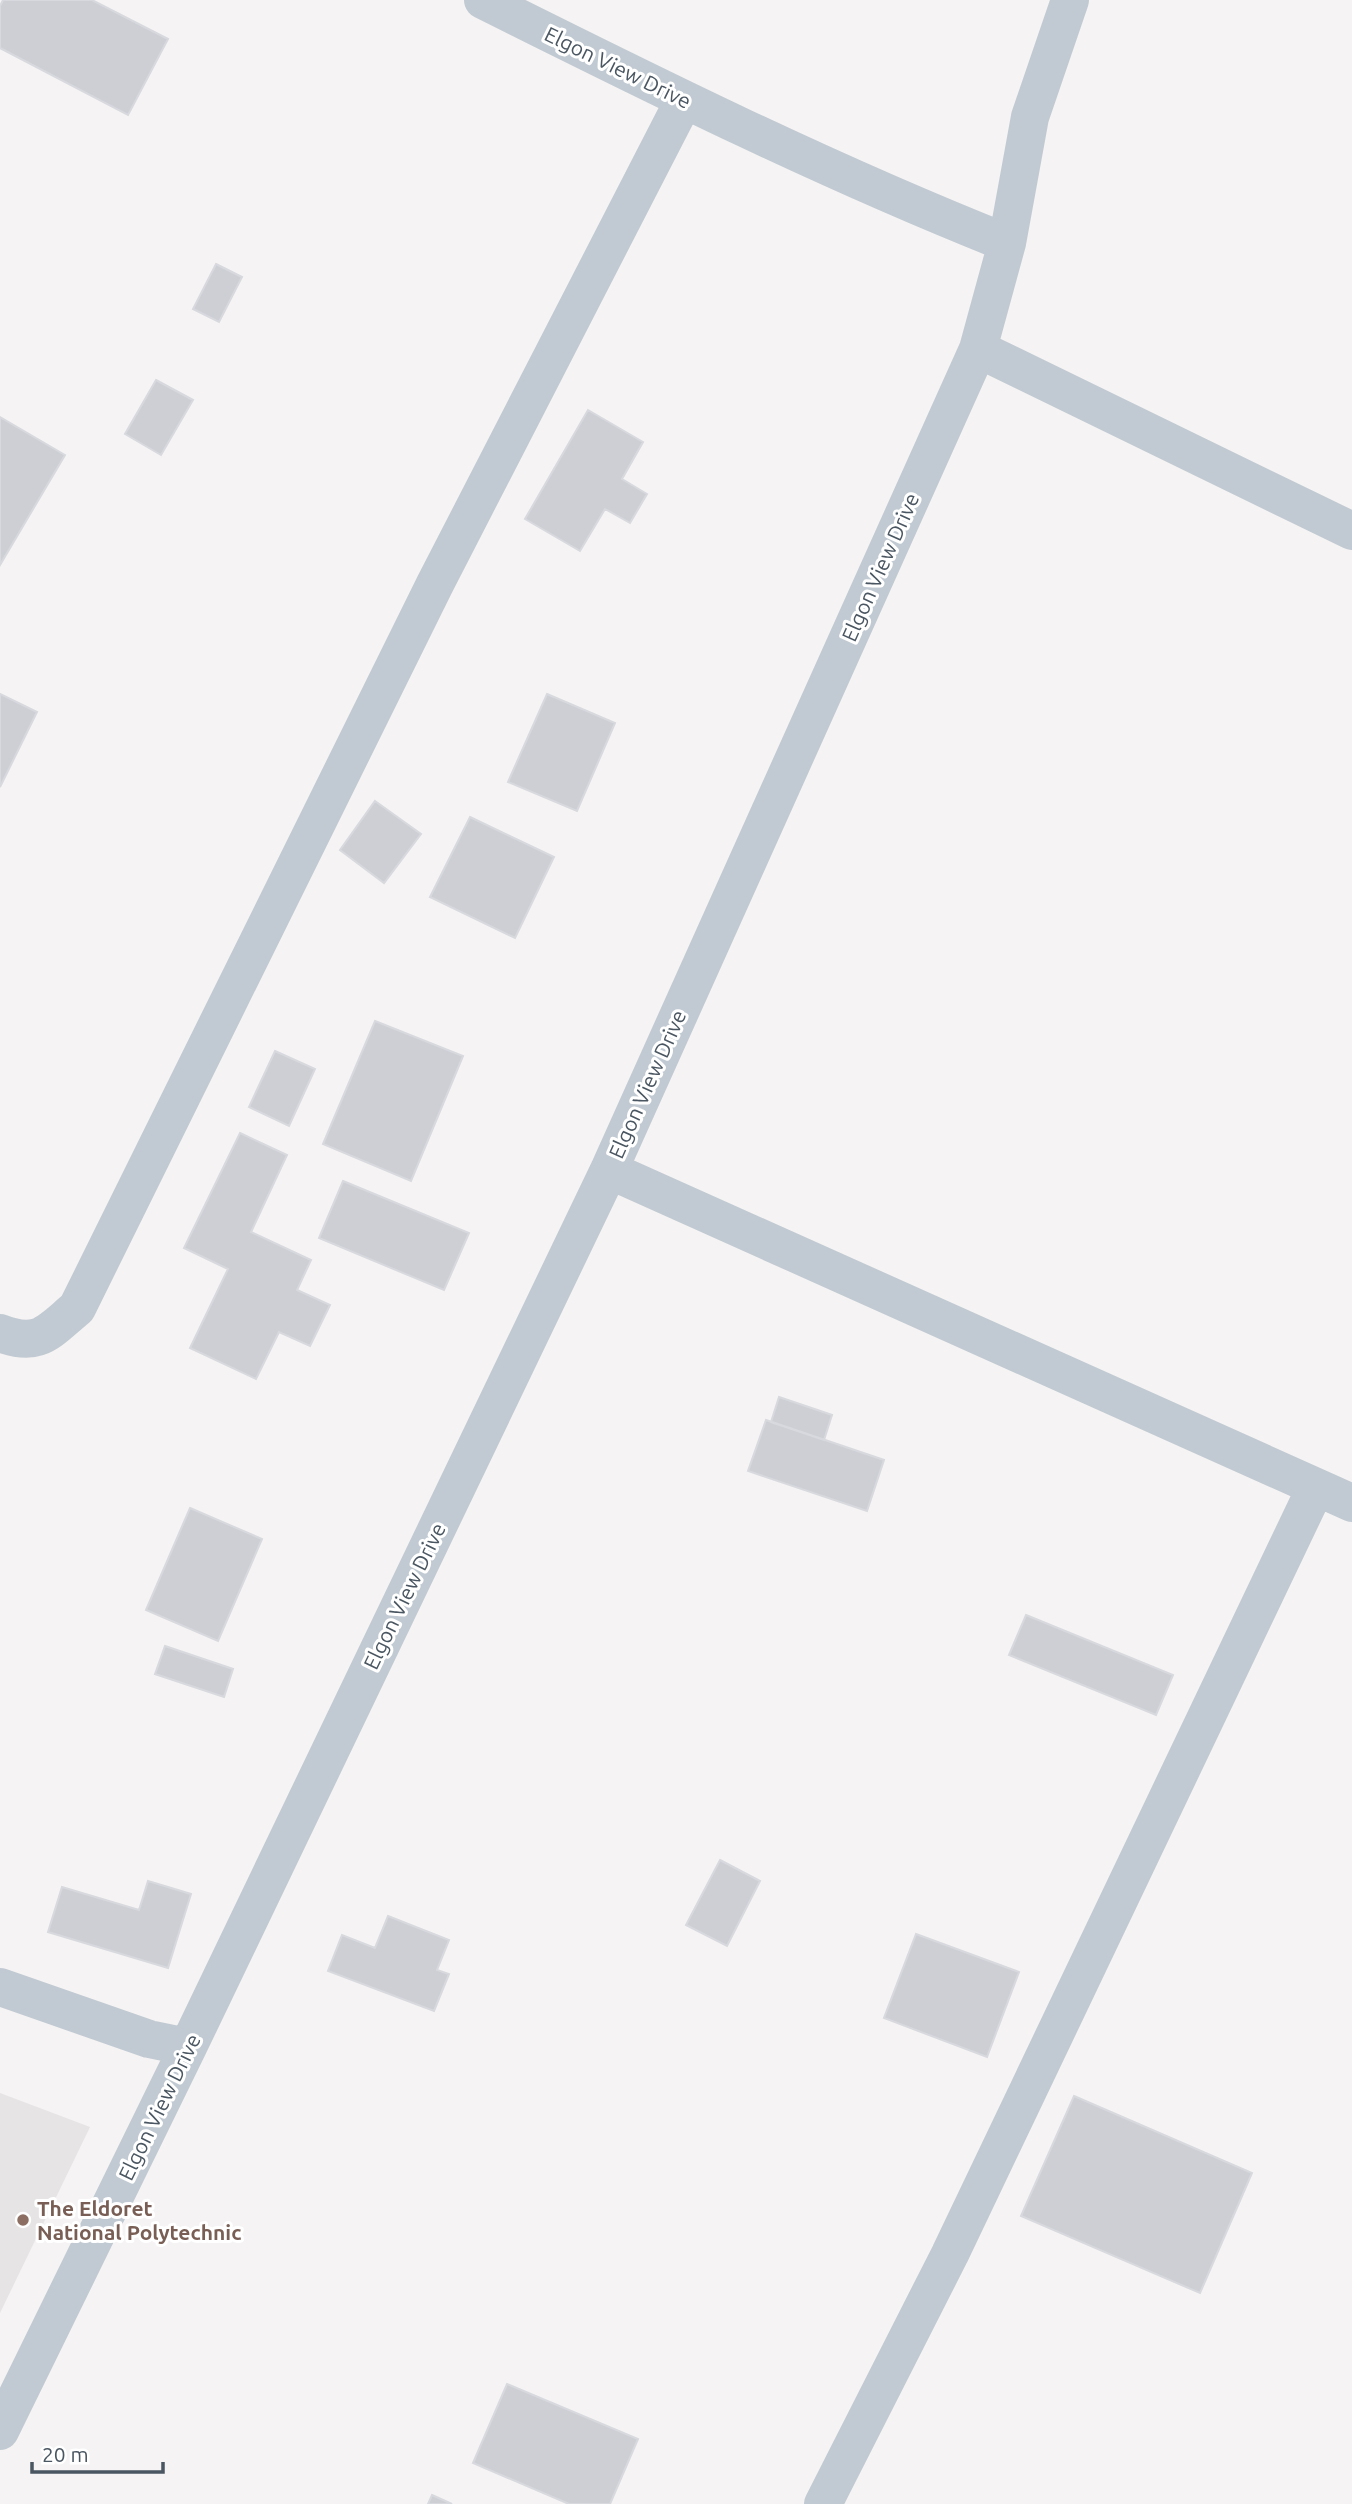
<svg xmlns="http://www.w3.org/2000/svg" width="1352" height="2504" font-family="Ubuntu,sans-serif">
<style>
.education{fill:#e6e4e5}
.building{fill:#cdcfd5;stroke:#d7d9de;stroke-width:2}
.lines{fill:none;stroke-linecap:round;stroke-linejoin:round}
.street{stroke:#c1cad2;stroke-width:38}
.education-dot{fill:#8d6e63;stroke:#fff;stroke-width:2.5}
.labels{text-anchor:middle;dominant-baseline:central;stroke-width:6;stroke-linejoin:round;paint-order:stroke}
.street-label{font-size:21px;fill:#4a5661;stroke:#fff}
.education-label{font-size:21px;font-weight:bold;fill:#785e54;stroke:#fff;text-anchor:start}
</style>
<rect width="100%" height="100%" fill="#f5f3f3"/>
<!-- education -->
<path class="education" d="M0 2093 90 2127 0 2313Z"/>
<!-- building -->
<path class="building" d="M3 0H92L168 39 128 115 0 48V6Z
M216 264 242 277 219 322 193 309Z
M156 380 193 400 161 455 125 434Z
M588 410 643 442 622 479 647 494 630 523 605 509 580 551 525 519Z
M0 417 65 455 0 565Z
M0 694 37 712 0 787Z
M547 694 615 723 577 811 508 782Z
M375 801 421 834 384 883 340 850Z
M470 817 554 857 515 938 430 897Z
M375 1021 463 1056 411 1181 323 1144Z
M275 1051 315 1069 289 1126 249 1107Z
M240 1133 287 1155 251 1232 311 1260 297 1290 330 1305 310 1346 279 1332 256 1379 190 1348 228 1269 184 1248Z
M343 1181 469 1233 444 1290 319 1238Z
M779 1397 832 1415 824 1440 771 1422Z
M766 1420 884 1460 867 1511 748 1471Z
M190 1508 262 1539 218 1641 146 1610Z
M1026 1615 1173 1675 1156 1715 1009 1655Z
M165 1646 233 1669 224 1697 155 1674Z
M720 1860 760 1881 727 1946 686 1925Z
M148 1881 191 1894 168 1968 48 1932 62 1887 139 1910Z
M388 1916 449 1940 437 1970 449 1974 434 2011 328 1971 342 1935 375 1948Z
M916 1934 1019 1972 987 2057 884 2018Z
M1074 2096 1252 2173 1200 2293 1021 2216Z
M507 2384 638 2439 610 2504H569L473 2463Z
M432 2495 452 2504H428Z"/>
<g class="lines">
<!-- street -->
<path class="street" d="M1007 243 1030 117 1070 0
M978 349 1352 531
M609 1170 1352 1503
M0 1333C39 1348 48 1332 77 1308L435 584 684 100
M0 1987 149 2039 188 2047
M0 2431 188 2047 609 1170 978 349 1007 243C828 172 655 86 483 0
M823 2504 950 2254 1316 1487"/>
</g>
<!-- markers -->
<circle class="education-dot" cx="23" cy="2220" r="7"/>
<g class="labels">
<!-- street labels -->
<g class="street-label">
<text transform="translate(618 67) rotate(26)">Elgon View Drive</text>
<text transform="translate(880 567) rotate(-66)">Elgon View Drive</text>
<text transform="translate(647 1084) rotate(-66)">Elgon View Drive</text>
<text transform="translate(404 1596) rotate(-64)">Elgon View Drive</text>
<text transform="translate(159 2107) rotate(-64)">Elgon View Drive</text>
</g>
<!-- education labels -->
<g class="education-label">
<text x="37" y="2208">The Eldoret<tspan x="37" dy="24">National Polytechnic</tspan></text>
</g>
</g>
<!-- scale -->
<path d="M32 2462v10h131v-10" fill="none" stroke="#4a5661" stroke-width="3.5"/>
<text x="42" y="2462" font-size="21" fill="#4a5661" stroke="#ffffff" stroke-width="5" paint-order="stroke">20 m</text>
</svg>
